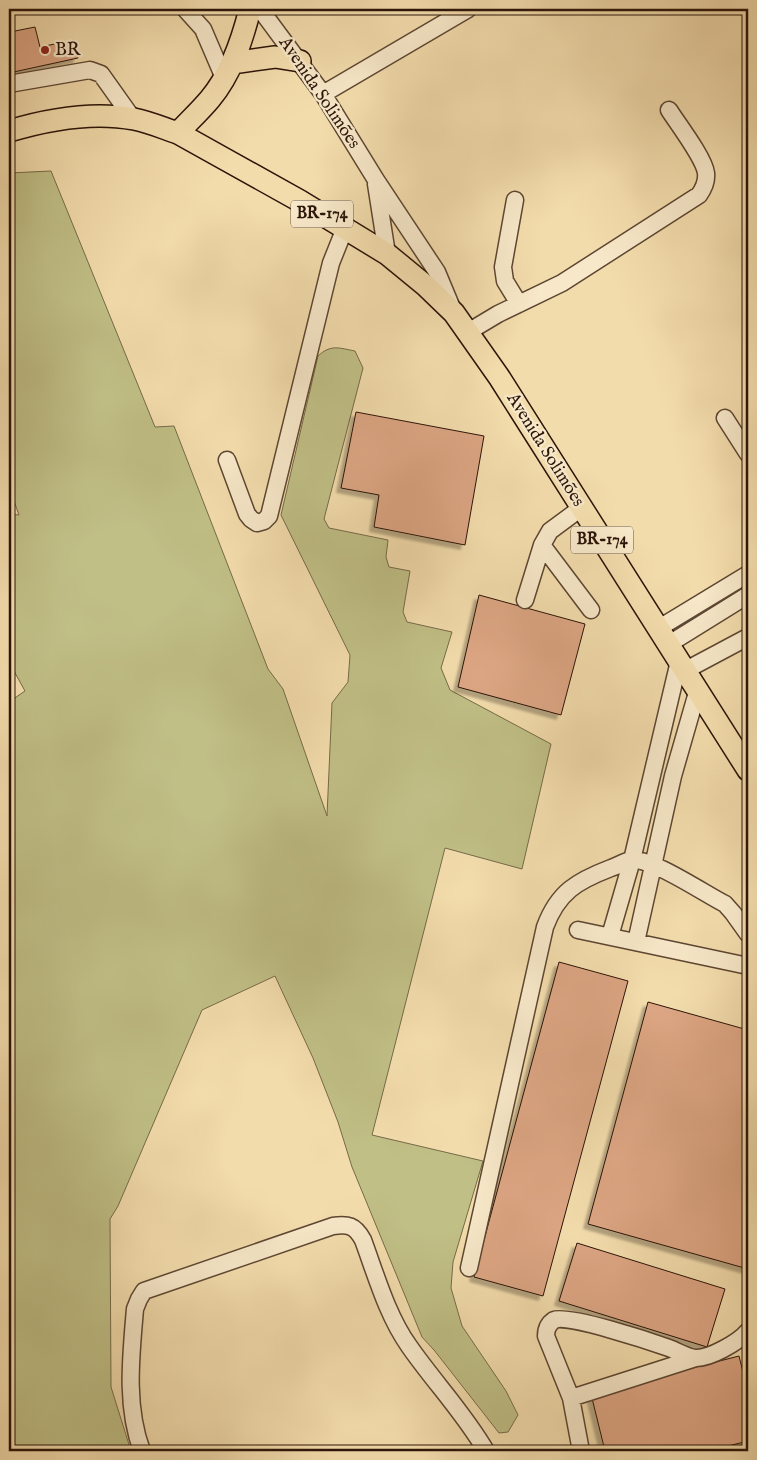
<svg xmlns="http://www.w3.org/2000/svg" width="757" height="1460" font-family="'IM FELL English',serif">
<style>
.green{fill:#c0bf86;stroke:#766a48}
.building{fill:#dca583;stroke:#2b1409;filter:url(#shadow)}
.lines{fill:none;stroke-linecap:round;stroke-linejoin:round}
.minor-casing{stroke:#5d4632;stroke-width:19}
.major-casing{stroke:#2b1409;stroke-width:24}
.minor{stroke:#f7e8c9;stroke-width:16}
.major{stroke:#f3dcac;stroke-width:21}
.poi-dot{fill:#8f2418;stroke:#f7e8c9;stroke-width:2}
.labels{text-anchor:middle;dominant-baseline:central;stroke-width:4.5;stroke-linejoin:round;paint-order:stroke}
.shield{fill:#f7e8c9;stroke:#685443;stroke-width:1}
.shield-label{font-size:16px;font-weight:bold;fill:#2b1409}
.poi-label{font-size:18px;fill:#2b1409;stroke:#f7e8c9;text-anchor:start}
.street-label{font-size:18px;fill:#2b1409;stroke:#f7e8c9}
</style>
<defs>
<filter id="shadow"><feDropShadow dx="-4.5" dy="4.5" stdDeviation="1" flood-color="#0004"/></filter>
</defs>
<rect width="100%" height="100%" fill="#f3dcac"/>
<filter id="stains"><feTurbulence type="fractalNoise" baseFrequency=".004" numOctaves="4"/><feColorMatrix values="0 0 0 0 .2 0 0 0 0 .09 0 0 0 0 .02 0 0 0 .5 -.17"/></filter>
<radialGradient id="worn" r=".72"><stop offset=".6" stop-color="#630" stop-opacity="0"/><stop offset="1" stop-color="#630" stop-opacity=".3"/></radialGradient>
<!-- green -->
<path class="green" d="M51 171 155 427 174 426 268 669 283 689 327 816 332 703 348 682 350 655 281 515 318 356C331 344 339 348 355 351L363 368 324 519 329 528 388 540 386 557 389 567 410 571 403 612 407 622 452 632 441 668 450 690 551 744 522 869 445 848 372 1135 483 1161 453 1262 451 1288 462 1326 506 1391 518 1415 508 1432 499 1433 434 1350 422 1337 352 1167 338 1122 313 1058 275 976 202 1010 118 1206 110 1219 111 1387 131 1451H9V702L25 691 9 662V514L19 515 9 487V173Z"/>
<!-- building -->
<path class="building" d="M35 27 40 47 74 40 78 58 9 73V53L14 52 10 32Z
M356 412 484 436 465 545 374 527 379 495 341 488Z
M479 595 585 624 561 715 458 687Z
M559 962 628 981 543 1296 474 1277Z
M648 1002 748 1030V1269L588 1224Z
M577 1243 725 1289 707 1347 559 1301Z
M739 1356 748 1392V1441L708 1451H605L591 1394Z"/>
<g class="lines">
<!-- minor casing -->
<g class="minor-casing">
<path id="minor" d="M185 9 203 29 224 78
M260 9 323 94 376 180 437 272 452 308
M9 84 90 70 101 74 133 119
M323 94 468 9
M376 184 387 254
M515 200 503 267 505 281 519 304
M468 332 498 314 562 283 699 195C704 188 707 182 706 173 704 158 678 124 669 110
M725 418 748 454
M227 460 247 514 251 519 257 523 264 521 269 516 331 263 345 228
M542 545 591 610
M525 600 542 545 550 531 581 508
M659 628 748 574
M669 644 748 595
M686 670 748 637
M578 930 748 966
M610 936 632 860 679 661
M636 942 673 776 698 689
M469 1268 545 927C558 892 577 881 611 868 617 866 625 861 632 860 652 858 705 894 725 904L733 913 748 934
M571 1398 696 1358
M142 1451C125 1406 131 1356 135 1309L139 1299 144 1291 333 1226C348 1224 355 1225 363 1240 376 1275 387 1315 409 1346 434 1382 464 1413 486 1451
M581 1451 571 1398 546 1336C546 1329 548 1324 554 1320 568 1314 652 1342 669 1348 677 1351 687 1357 695 1358 709 1359 739 1342 748 1331"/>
</g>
<!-- major casing -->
<g class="major-casing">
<path id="major" d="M232 63 275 57 300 61
M9 131C49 119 92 111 134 119 149 122 163 128 178 133L300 201 387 254 426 286 454 313 499 377 748 770
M178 133C188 122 200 111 210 99 231 74 242 41 250 9"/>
</g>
<!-- minor -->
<use href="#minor" class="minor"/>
<!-- major -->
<use href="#major" class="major"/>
</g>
<!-- markers -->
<circle class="poi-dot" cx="45" cy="50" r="5"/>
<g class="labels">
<!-- shield labels -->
<g class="shield">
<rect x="291" y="200.5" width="62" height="27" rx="4"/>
<rect x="571" y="526.5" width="62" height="27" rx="4"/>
</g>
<g class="shield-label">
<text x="322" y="214">BR-174</text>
<text x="602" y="540">BR-174</text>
</g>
<!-- poi labels -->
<g class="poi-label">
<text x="55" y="50">BR</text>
</g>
<!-- street labels -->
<g class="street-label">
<text transform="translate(319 93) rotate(56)">Avenida Solimões</text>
<text transform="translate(545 450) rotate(58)">Avenida Solimões</text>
</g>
</g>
<!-- margin -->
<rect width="757" height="1460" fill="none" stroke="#f3dcac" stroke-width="30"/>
<rect x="10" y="10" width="737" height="1440" fill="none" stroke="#2b1409" stroke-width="2.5"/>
<rect x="15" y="15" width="727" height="1430" fill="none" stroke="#2b1409"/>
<rect width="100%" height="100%" filter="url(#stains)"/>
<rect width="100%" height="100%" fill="url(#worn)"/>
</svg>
